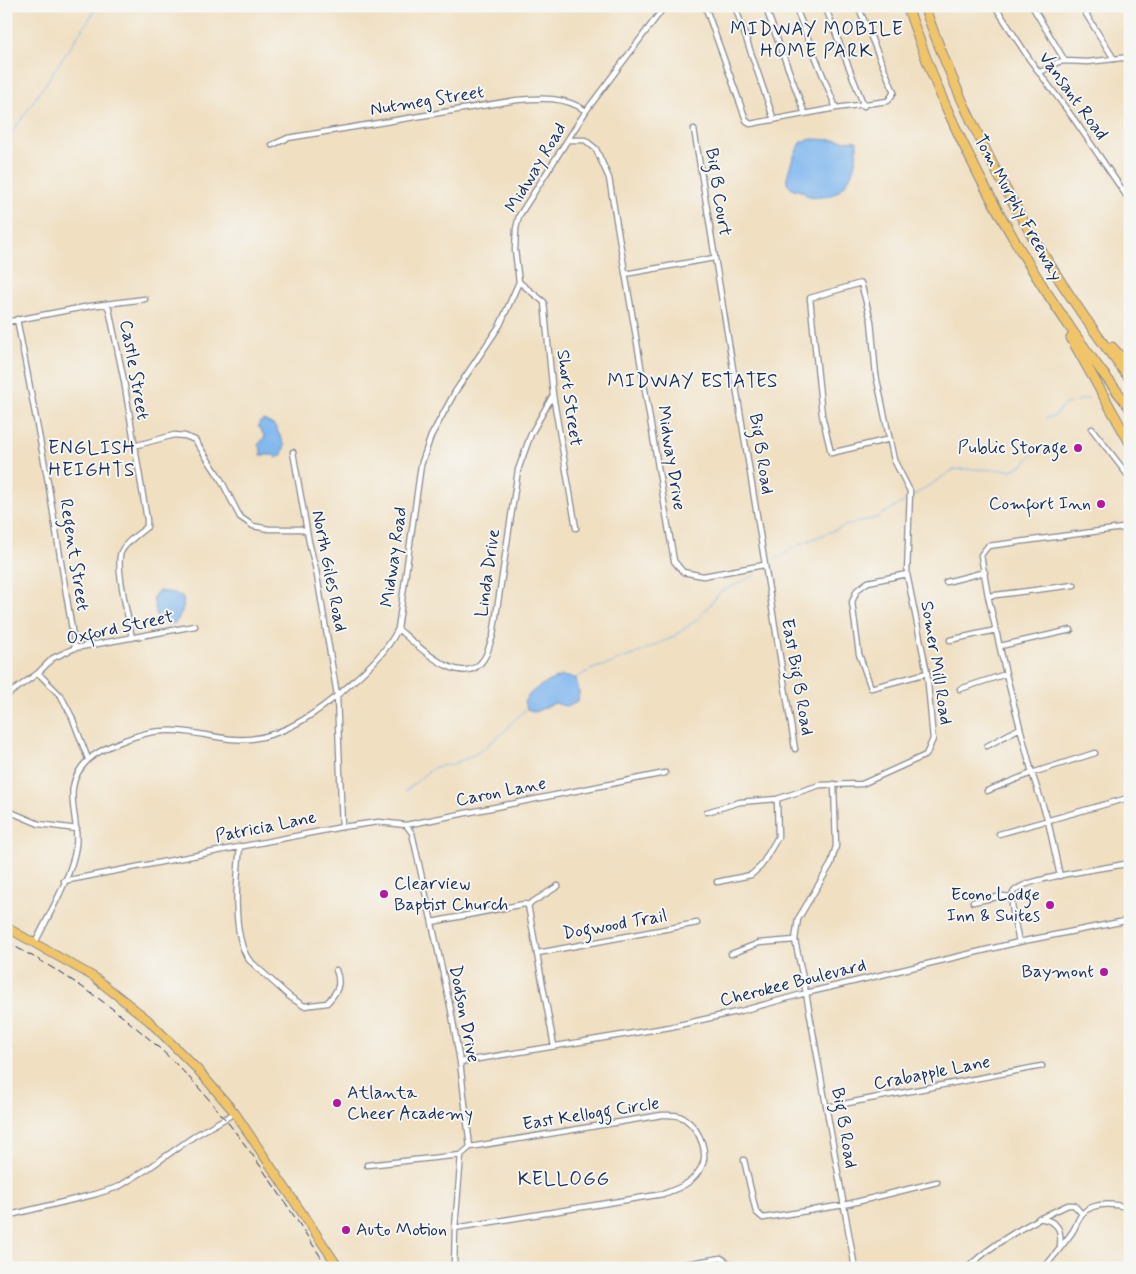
<svg xmlns="http://www.w3.org/2000/svg" width="1136" height="1274" font-family="Mynerve,sans-serif">
<style>
.water{fill:#7eb6ee;stroke:#4c72a6}
.lines{fill:none;stroke-linecap:round;stroke-linejoin:round}
.stream{stroke:#7eb6ee;stroke-width:1}
.street-casing{stroke:#868790;stroke-width:7}
.primary-casing{stroke:#868790;stroke-width:10}
.highway-casing{stroke:#868790;stroke-width:11}
.street{stroke:#fff;stroke-width:4.5}
.primary{stroke:#f0c469;stroke-width:8}
.highway{stroke:#f0c469;stroke-width:9}
.rail{stroke:#1b2f5e;stroke-width:1;stroke-dasharray:8 4;stroke-linecap:butt}
.poi-dot{fill:#b5179e;stroke:#f6f6f2;stroke-width:2}
.labels{text-anchor:middle;dominant-baseline:central;stroke-width:4;stroke-linejoin:round;paint-order:stroke}
.street-label{font-size:18px;fill:#1b2f5e;stroke:#f6f6f2}
.poi-label{font-size:18px;fill:#1b2f5e;stroke:#f6f6f2;text-anchor:end}
.neighbourhood-label{font-size:19px;letter-spacing:1px;fill:#1b2f5e;stroke:#f6f6f2}
</style>
<rect width="100%" height="100%" fill="#f6f6f2"/>
<filter id="ink" filterUnits="userSpaceOnUse"><feTurbulence type="fractalNoise" baseFrequency=".02" numOctaves="2"/><feDisplacementMap in="SourceGraphic" scale="10" xChannelSelector="R" yChannelSelector="G"/><feConvolveMatrix kernelMatrix="1 2 1 2 8 2 1 2 1" color-interpolation-filters="sRGB"/></filter>
<filter id="wash" filterUnits="userSpaceOnUse"><feTurbulence type="fractalNoise" baseFrequency=".0096" numOctaves="4" result="noise"/><feDisplacementMap in="SourceGraphic" scale="20" xChannelSelector="R" yChannelSelector="G"/><feGaussianBlur stdDeviation="1.12" result="paint"/><feColorMatrix in="noise" values="0 0 0 0 0 0 0 0 0 0 0 0 0 0 0 0 0 1.4 0 .05"/><feComposite in="paint" operator="in"/></filter>
<g filter="url(#wash)">
<rect width="100%" height="100%" fill="#f0dfc1"/>
<!-- water -->
<path class="water" d="M813 139 857 141C858 172 843 206 806 195L804 192 791 188 787 183C785 176 796 148 802 142 805 139 809 140 813 139Z
M264 420 275 426 285 446 281 456 276 458 274 455H261V450L258 445 265 437 258 426 260 422Z
M158 591 175 593 183 597C185 607 181 616 175 623L162 624 157 620 153 597Z
M561 676 576 678 579 692 578 701 568 707 555 703 535 712 527 709 524 702C530 689 549 681 561 676Z"/>
<g class="lines">
<!-- stream -->
<path class="stream" d="M6 142 98 6
M1076 401 1089 398
M1046 418 1055 416 1063 405 1070 403
M913 496 953 470 960 469 1011 470 1023 465 1036 450
M776 559 798 545 847 525 876 518 905 501
M576 678 592 669 610 664 623 658 634 655 673 637 698 619 720 592 755 575
M406 791 425 774 435 767 453 764 476 754 504 732 516 718 527 709"/>
</g>
</g>
<g filter="url(#ink)">
<g class="lines">
<!-- street casing -->
<g class="street-casing">
<path id="street" d="M705 6 746 120 750 124 836 108 888 101 894 92 858 6
M735 6 774 120
M765 6 805 114
M795 6 836 108
M825 6 864 106
M995 6 1030 60 1076 122 1130 201
M1032 6 1065 61
M1081 6 1114 59
M1039 73 1058 62 1065 61 1088 62 1130 57
M694 129 795 749
M569 140H585L596 149 609 178 674 561 683 572 703 576 764 565
M272 145 288 138 517 100C541 98 565 96 586 111
M625 274 714 258
M519 282 544 302 553 395 576 528
M106 304 109 309 124 381 147 520V527C138 534 126 542 121 552 115 567 129 620 132 638
M17 319 48 482 75 648
M6 322 90 306 145 299
M1092 429 1130 478
M134 446 174 435 185 436 195 440 220 478 240 517 253 526 269 529H301L307 532
M293 452 309 542 316 570 337 695 342 827
M907 574 868 582 857 590 852 602 859 654 871 688 927 673
M946 582 985 572
M988 596 1074 585
M398 629C418 646 466 695 486 655 489 649 490 642 493 636L518 470 531 434 553 395
M950 640 996 630
M1000 646 1071 630
M38 673 61 696 72 717 88 759
M960 689 1006 674
M6 696 38 673 53 658 75 648 195 626
M987 746 1020 728
M834 784 836 846 831 864 798 919 795 940 806 993 855 1268
M987 791 1032 773 1095 753
M6 810 39 824 77 829
M707 812 740 802 777 799 820 785 862 784 926 755 933 739 927 673 907 574 910 491 894 460 876 375 871 321 861 283 810 298 822 415 831 453 890 439
M406 825 412 833 415 846 451 1010 460 1062 470 1147 461 1155 455 1228 454 1268
M999 834 1128 798
M240 846C237 876 231 934 249 960L290 997 304 1006 327 1003C337 992 342 985 336 970
M1060 876 1048 821 1032 773 1006 674 988 596 981 555 988 546 1130 527
M64 881 342 827 379 822 406 825 665 773
M717 882 751 875 761 866 778 837 777 799
M973 902 1002 896 1012 897
M528 905 554 1046
M432 922 524 904 528 905 558 886
M1019 942C1017 931 1009 902 1013 893 1019 878 1110 868 1130 863
M35 943C49 915 72 875 76 846 80 814 59 788 88 760 96 752 110 746 120 742 135 736 149 731 164 731 193 729 222 742 251 739 287 735 319 711 346 688 365 671 387 652 398 629L421 465 431 436 455 392 500 325 519 282 515 250 516 229 519 216 586 111 665 6
M538 953 697 923
M731 954 759 943 795 940
M460 1062 670 1027 741 1011 806 993 1019 942 1130 920
M827 1107 1042 1066
M744 1160 756 1212 763 1218 844 1205 937 1182
M367 1165 461 1155
M6 1216 96 1194 118 1187 149 1168 196 1135 235 1113
M1039 1218C1057 1221 1062 1228 1060 1246
M455 1228 663 1194C677 1189 691 1184 699 1171 711 1155 700 1130 685 1119 678 1114 669 1115 662 1115L470 1147
M662 1268 721 1258 730 1264
M967 1268C997 1240 1031 1222 1068 1205H1074L1082 1214
M1044 1268C1054 1256 1064 1244 1073 1231 1076 1226 1078 1219 1082 1214 1094 1201 1115 1204 1130 1208"/>
</g>
<!-- primary casing -->
<g class="primary-casing">
<path id="primary" d="M6 927 94 977 148 1020 198 1070 235 1113 339 1268"/>
</g>
<!-- highway casing -->
<g class="highway-casing">
<path id="highway" d="M907 6C918 37 929 68 942 98 991 210 1054 313 1130 408
M924 6C973 142 1041 265 1130 379
M1071 338 1130 443
M1112 347 1130 367"/>
</g>
<!-- street -->
<use href="#street" class="street"/>
<!-- primary -->
<use href="#primary" class="primary"/>
<!-- highway -->
<use href="#highway" class="highway"/>
<!-- rail -->
<path class="rail" d="M6 942C90 985 166 1044 225 1119 263 1166 295 1218 328 1268"/>
</g>
</g>
<!-- markers -->
<g class="poi-dot">
<circle cx="1078" cy="448" r="5"/>
<circle cx="1101" cy="504" r="5"/>
<circle cx="384" cy="894" r="5"/>
<circle cx="1050" cy="905" r="5"/>
<circle cx="1104" cy="972" r="5"/>
<circle cx="337" cy="1103" r="5"/>
<circle cx="346" cy="1230" r="5"/>
</g>
<g class="labels">
<!-- street labels -->
<g class="street-label">
<text transform="translate(1073 96) rotate(54)">Vansant Road</text>
<text transform="translate(427 101) rotate(-9)">Nutmeg Street</text>
<text transform="translate(536 168) rotate(-59)">Midway Road</text>
<text transform="translate(718 192) rotate(81)">Big B Court</text>
<text transform="translate(1018 208) rotate(61)">Tom Murphy Freeway</text>
<text transform="translate(134 370) rotate(80)">Castle Street</text>
<text transform="translate(569 398) rotate(82)">Short Street</text>
<text transform="translate(761 454) rotate(81)">Big B Road</text>
<text transform="translate(671 458) rotate(81)">Midway Drive</text>
<text transform="translate(74 555) rotate(81)">Regent Street</text>
<text transform="translate(394 557) rotate(-82)">Midway Road</text>
<text transform="translate(329 571) rotate(79)">North Giles Road</text>
<text transform="translate(488 573) rotate(-82)">Linda Drive</text>
<text transform="translate(120 628) rotate(-12)">Oxford Street</text>
<text transform="translate(936 663) rotate(81)">Somer Mill Road</text>
<text transform="translate(797 677) rotate(80)">East Big B Road</text>
<text transform="translate(501 792) rotate(-11)">Caron Lane</text>
<text transform="translate(266 827) rotate(-11)">Patricia Lane</text>
<text transform="translate(615 925) rotate(-10)">Dogwood Trail</text>
<text transform="translate(793 983) rotate(-14)">Cherokee Boulevard</text>
<text transform="translate(464 1014) rotate(79)">Dodson Drive</text>
<text transform="translate(932 1073) rotate(-11)">Crabapple Lane</text>
<text transform="translate(591 1114) rotate(-9)">East Kellogg Circle</text>
<text transform="translate(844 1128) rotate(80)">Big B Road</text>
</g>
<!-- poi labels -->
<g class="poi-label">
<text x="1068" y="448">Public Storage</text>
<text x="1091" y="504">Comfort Inn</text>
<text x="394" y="884" text-anchor="start">Clearview<tspan x="394" dy="21">Baptist Church</tspan></text>
<text x="1040" y="895">Econo Lodge<tspan x="1040" dy="21">Inn &amp; Suites</tspan></text>
<text x="1094" y="972">Baymont</text>
<text x="347" y="1093" text-anchor="start">Atlanta<tspan x="347" dy="21">Cheer Academy</tspan></text>
<text x="356" y="1230" text-anchor="start">Auto Motion</text>
</g>
<!-- neighbourhood labels -->
<g class="neighbourhood-label">
<text x="817" y="29">MIDWAY MOBILE<tspan x="817" dy="22">HOME PARK</tspan></text>
<text x="693" y="381">MIDWAY ESTATES</text>
<text x="92" y="448">ENGLISH<tspan x="92" dy="22">HEIGHTS</tspan></text>
<text x="564" y="1179">KELLOGG</text>
</g>
</g>
<!-- margin -->
<rect width="1136" height="1274" fill="none" stroke="#f6f6f2" stroke-width="25"/>
</svg>
